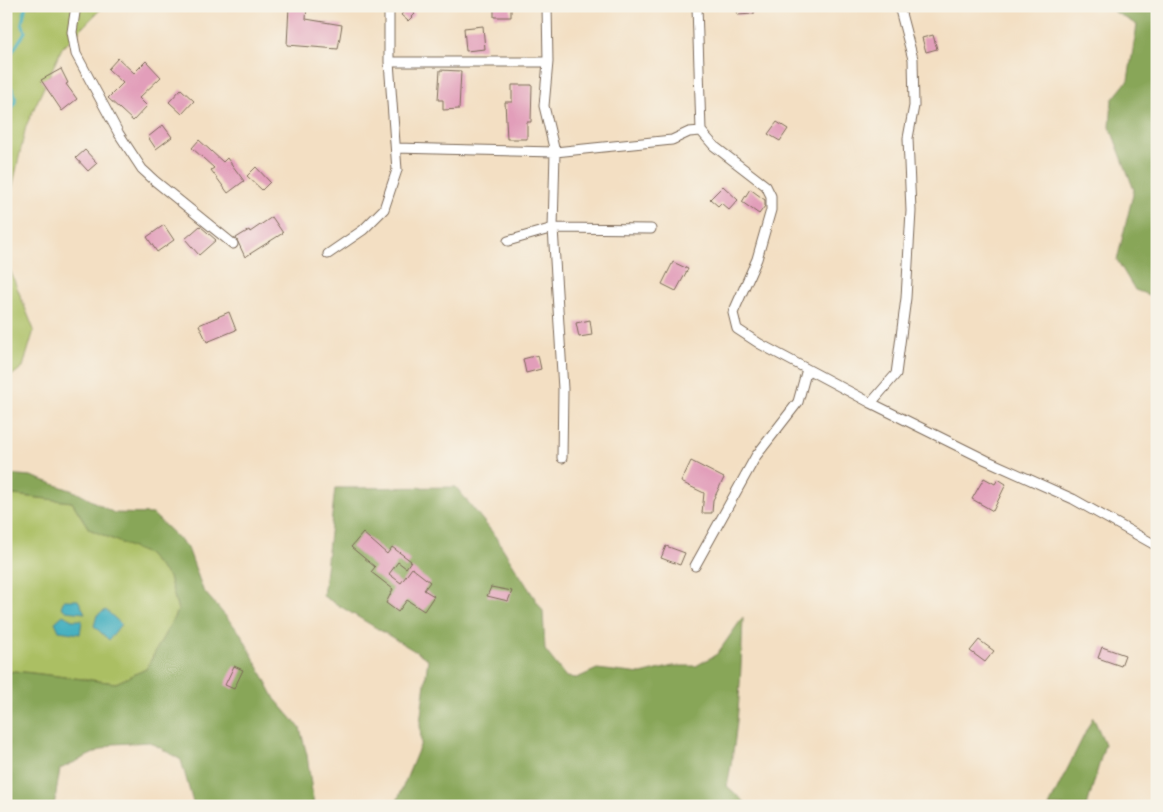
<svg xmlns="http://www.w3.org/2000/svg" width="1163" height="812" font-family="'Architects Daughter',sans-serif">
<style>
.green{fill:#abbf63;stroke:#737440}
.forest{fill:#88a659;stroke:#62683c}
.water{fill:#42afbf;stroke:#3e6c6e}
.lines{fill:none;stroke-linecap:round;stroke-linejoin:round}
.stream{stroke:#42afbf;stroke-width:3}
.building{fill:#e29eba}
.street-casing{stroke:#7b6958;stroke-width:11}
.street{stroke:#fff;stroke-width:9}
</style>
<rect width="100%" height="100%" fill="#f7f3e8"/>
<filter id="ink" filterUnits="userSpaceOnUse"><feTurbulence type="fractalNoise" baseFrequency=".02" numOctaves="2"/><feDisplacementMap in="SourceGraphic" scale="10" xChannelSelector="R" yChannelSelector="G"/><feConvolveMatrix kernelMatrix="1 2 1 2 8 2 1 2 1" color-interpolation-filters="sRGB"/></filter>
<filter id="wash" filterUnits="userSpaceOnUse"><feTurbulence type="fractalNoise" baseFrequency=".0096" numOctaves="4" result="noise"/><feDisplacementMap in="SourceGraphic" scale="20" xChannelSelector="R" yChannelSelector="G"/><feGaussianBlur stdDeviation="1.12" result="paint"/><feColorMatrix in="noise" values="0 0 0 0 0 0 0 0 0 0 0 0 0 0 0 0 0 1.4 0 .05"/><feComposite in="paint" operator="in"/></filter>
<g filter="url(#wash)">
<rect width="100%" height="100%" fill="#f3dfc3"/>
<!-- green -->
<path class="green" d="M6 6H104L62 48 26 126 6 216Z
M6 260 34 330 23 367 6 380Z
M6 494 72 502 89 529 147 554 169 577 178 610 146 669 116 683 15 671 6 673Z"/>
<!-- forest -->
<path class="forest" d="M1105 6H1157V298L1135 290 1117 260 1134 190 1110 127 1112 100 1128 80 1137 25Z
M6 474 31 476 76 492 114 513 153 514 188 548 203 590 241 634 275 699 300 728 307 755 314 806H194L181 760 150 742 113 744 60 769 54 806H6V673L15 671 116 683 146 669 178 610 169 577 147 554 89 529 72 502 6 494Z
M456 487 493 533 543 611 545 650 566 677 577 678 597 669 641 674 673 666H696L717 654 743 617C741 674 739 730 727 786L749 806H395L421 743 420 723 428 659 323 596 335 488Z
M1093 717 1105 744 1087 806H1049Z"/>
<!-- water -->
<path class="water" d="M64 600H78L85 613 66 611 61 607Z
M106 610 121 624 109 640 94 626 97 615Z
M63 615 72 620H82L80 634 59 631 55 622Z"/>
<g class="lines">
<!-- stream -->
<path class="stream" d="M6 62 25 32 22 22 26 6
M6 80C20 98 17 101 6 119"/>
</g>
<g id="blocks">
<!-- building -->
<path class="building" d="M289 6H307L306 19 342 25 338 49 287 45Z
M494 6H511V17H494Z
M737 6H754V14L737 15Z
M407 7 415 14 408 21 401 15Z
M483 26 485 49 466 51 464 28Z
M933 35 937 49 926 52 922 38Z
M118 58 134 73 146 61 161 77 139 98 147 106 133 121 108 98 123 83 108 69Z
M61 69 68 83 66 84 77 99 62 111 41 80Z
M440 70 461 71 459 109 443 110V100H438Z
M512 85H532L531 122H527V139H507L505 102H512Z
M181 89 194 101 182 114 169 102Z
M777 122 788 129 780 141 768 134Z
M163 125 172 137 156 149 148 137Z
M199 140 223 162 227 158 244 181 228 193 211 170 214 168 192 148Z
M85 150 97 163 88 171 76 158Z
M256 167 270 182 262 190 247 176Z
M723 186 738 200 729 210 721 203 718 206 710 199Z
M750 189 765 200V206L759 214 742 202Z
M272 217 283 233 245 257 236 238 249 230 250 232Z
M164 225 174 240 157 252 147 237Z
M200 226 216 240 199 255 185 239Z
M673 262 688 269 676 291 662 284Z
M229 312 236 330 207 342 199 325Z
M590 320 592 335 579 337 576 323Z
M538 355 541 369 526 373 523 359Z
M691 461 724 478 713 500 712 513H702L704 493 681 482Z
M984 478 995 484 998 479 1006 484 993 511 972 499Z
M363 533 387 554 392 547 411 561 406 568 398 562 389 574 401 583 412 568 430 582 424 590 434 596 424 611 407 600 398 612 386 603 393 589 371 572 375 567 351 547Z
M666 546 685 553 680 565 661 558Z
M491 587 512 591 508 601 487 596Z
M979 640 994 651 985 662 970 651Z
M1102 647 1125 655 1121 666 1098 658Z
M234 666 243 670 234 689 225 685Z"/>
</g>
</g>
<g filter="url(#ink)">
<use href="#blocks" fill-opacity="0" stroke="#7b6958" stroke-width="1"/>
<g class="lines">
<!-- street casing -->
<g class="street-casing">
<path id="street" d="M76 6 72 32 76 54 119 134 142 169 155 181 233 244
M547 6 548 62 544 106 555 152 553 228 563 389 562 458
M697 6 701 131 714 146 766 186 771 196V210L757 259 733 313 737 329 760 344 871 403
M899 6 913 59 914 106 908 138 911 211 906 298 896 374 871 403 986 460 1073 499 1157 546
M389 62H548
M396 148 555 152 672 140 689 132 701 131
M508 241 553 228 651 229
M328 254 363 230 384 209 397 170 389 62V6
M695 566 756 456 798 402 807 369"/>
</g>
<!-- street -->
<use href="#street" class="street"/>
</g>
</g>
<!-- margin -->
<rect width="1163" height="812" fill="none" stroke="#f7f3e8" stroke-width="25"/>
</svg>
